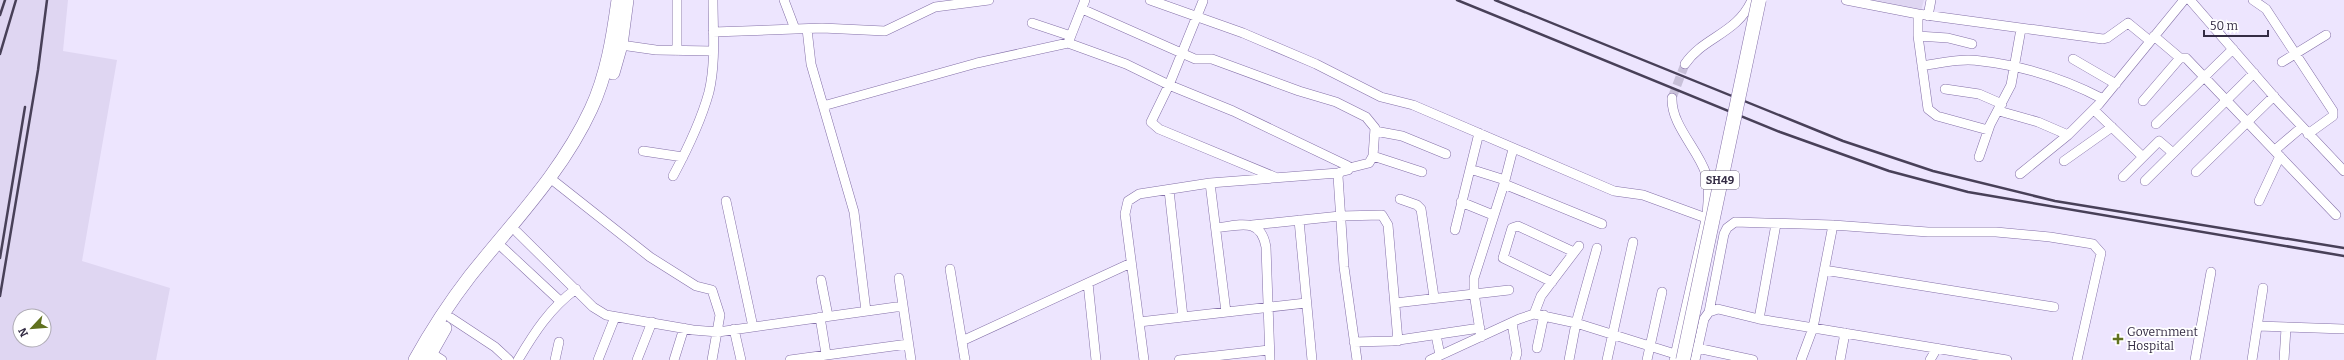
<svg xmlns="http://www.w3.org/2000/svg" width="2344" height="360" font-family="Bitter,serif">
<style>
.built{fill:#dfd6f2;fill-rule:evenodd}
.lines{fill:none;stroke-linecap:round;stroke-linejoin:round}
.street-tunnel{stroke:#c8c0d9;stroke-width:9;stroke-dasharray:9 4.5;stroke-linecap:butt}
.street-casing{stroke:#8470a8;stroke-width:10}
.secondary-casing{stroke:#8470a8;stroke-width:14}
.street{stroke:#fff;stroke-width:9}
.secondary{stroke:#fff;stroke-width:13}
.rail{stroke:#484058;stroke-width:2.5}
.primary-bridge-casing{stroke:#8470a8;stroke-width:15;stroke-linecap:butt}
.primary-bridge{stroke:#fff;stroke-width:14}
.poi-dot{fill:#60711e;stroke:#fff;stroke-width:1.5}
.labels{text-anchor:middle;dominant-baseline:central;stroke-width:3.5;stroke-linejoin:round;paint-order:stroke}
.shield{fill:#fff;stroke:#716b7c;stroke-width:1}
.shield-label{font-size:11px;font-weight:bold;fill:#342c44}
.poi-label{font-size:12px;fill:#342c44;stroke:#fff;text-anchor:start}
</style>
<rect width="100%" height="100%" fill="#ede5fe"/>
<!-- built -->
<path class="built" d="M0 0H68L63 51 117 60 82 261 170 288 156 360H0ZM20 316H44V340H20Z
M1863 0H1924L1921 11Z"/>
<g class="lines">
<!-- street-tunnel -->
<path class="street-tunnel" d="M1672 98 1685 64"/>
<!-- street casing -->
<g class="street-casing">
<path id="street" d="M784 0 795 29
M1150 0 1243 33 1316 64 1381 97 1413 105 1614 191 1643 195 1706 218
M1846 0 1918 14 2103 39 2107 38 2128 23 2150 41
M2190 0 2277 100 2344 171
M2253 0 2266 9 2333 111V116L2308 134
M1203 1 1169 85 1151 122 1159 129 1275 177
M1082 9 1195 59H1212L1299 91 1336 102 1366 117 1375 128 1373 156 1369 163 1349 168
M1918 14V36L1928 109 1937 116 1988 130
M1928 16 1931 0
M1032 23 1071 36
M807 29 811 64 854 212 866 311
M713 32 822 28 885 31 935 7 989 0
M1918 36 1948 38 1972 44
M2154 36 2180 58H2186L2336 215
M1068 43 1085 0
M621 45 656 50 713 51
M677 51V0
M2073 59 2116 84
M2282 62 2326 35
M1685 64C1703 37 1737 34 1752 0
M1922 66C1941 63 1961 58 1981 61 2024 66 2065 79 2103 99
M1945 89 1979 94 2002 104
M1672 98C1671 125 1698 149 1706 174 1710 188 1708 201 1707 215L1674 360
M2143 101 2180 58
M823 106 977 63 1068 43 1126 64 1169 85 1233 111 1348 166V170L1340 172 1338 176 1344 267 1357 360
M2094 110 2143 157
M1999 111 2038 122 2068 135
M2156 124 2233 49
M1375 131 1402 136 1446 154
M2275 150 2302 127
M643 151 683 157
M1373 156 1422 172
M1979 157 1990 125 2011 85 2021 29
M2064 161 2112 127
M1470 169 1505 180
M2196 172 2274 96
M2020 174 2068 135 2099 104 2184 0
M673 176C687 150 701 121 709 92 716 62 713 30 713 0
M2123 177 2159 141 2173 153
M2145 181 2254 73
M555 182 650 257 696 286 712 290 720 315 712 360
M1210 183 1226 312
M1504 184 1602 224
M1169 190 1183 317
M1400 199 1417 205 1421 209 1434 297
M726 201 753 327
M2259 201 2280 156
M1461 202 1493 215
M1299 220 1312 360
M1252 225 1340 216 1382 215 1388 225 1398 341
M1216 228C1240 225 1261 217 1266 247L1270 360
M1455 230 1479 133
M517 232 593 307 606 315 693 330 718 332 903 306
M503 248 560 301
M950 269 965 360
M1824 270 2054 307
M899 278 911 360
M821 280 828 316
M1552 282 1503 258 1512 228 1518 226 1574 252
M1088 283 1096 360
M1395 303 1509 290
M1709 312 1724 234 1727 228 1735 222 1833 225 1928 232H1996L2050 237 2093 244 2101 253 2077 360
M1534 314 1541 296 1579 246
M820 317 826 354
M451 318 495 347 509 360
M1759 319 1776 224
M1139 322 1306 303
M1512 323 1517 353 1515 360
M2257 326 2344 329
M734 329 741 360
M1436 335 1440 355
M1481 337 1474 293V278L1504 184 1513 149
M962 341 1131 263
M1354 342 1392 341 1480 328
M1537 348 1544 315
M1697 348 1753 360
M431 353 442 360
M518 360C534 333 550 308 576 289
M555 360 559 342
M598 360 615 317
M637 360 652 322
M674 360 684 328
M790 360 908 344
M1144 360 1125 214 1128 201 1139 194 1210 183 1338 173
M1179 360 1269 350
M1430 360 1519 319 1534 314 1576 323 1675 354
M1569 360 1576 323 1597 248
M1607 360 1633 242
M1647 360 1662 292
M1695 360 1704 319 1709 312 1718 309 1759 319 2007 360
M1801 360 1813 328 1833 225
M1840 360 1845 333
M1930 360 1937 348
M2195 360 2211 272
M2252 360 2263 288
M2284 360 2286 328"/>
</g>
<!-- secondary casing -->
<g class="secondary-casing">
<path id="secondary" d="M613 73 621 45 627 0
M415 360C431 331 450 302 470 276 513 222 562 172 591 109 607 75 613 36 618 0
M427 360 445 328"/>
</g>
<!-- street -->
<use href="#street" class="street"/>
<!-- secondary -->
<use href="#secondary" class="secondary"/>
<!-- rail -->
<path class="rail" d="M1457 0 1780 132 1889 171 1968 192 2344 256
M1495 0 1843 141 1933 171 2055 201 2344 248
M0 15 5 0
M0 54 16 0
M0 258 25 107
M0 296 38 70 47 0"/>
<!-- primary-bridge casing -->
<g class="primary-bridge-casing">
<path id="primary-bridge" d="M1683 360 1759 0"/>
</g>
<!-- primary-bridge -->
<use href="#primary-bridge" class="primary-bridge"/>
</g>
<!-- markers -->
<path class="poi-dot" d="M2116 333h4v4h4v4h-4v4h-4v-4h-4v-4h4z"/>
<g class="labels">
<!-- shield labels -->
<rect class="shield" x="1701" y="171" width="38" height="18" rx="3"/>
<g class="shield-label">
<text x="1720" y="180">SH49</text>
</g>
<!-- poi labels -->
<g class="poi-label">
<text x="2127" y="332">Government<tspan x="2127" dy="14">Hospital</tspan></text>
</g>
</g>
<!-- north arrow -->
<g transform="translate(32 328) rotate(244)"><circle r="19" fill="#ffffff" stroke="#aeabb4"/>
<path d="M0-3L7 15L0 10L-7 15Z" fill="#60711e"/>
<text y="-6" font-size="11" font-weight="bold" text-anchor="middle" fill="#342c44">N</text>
</g>
<!-- scale -->
<path d="M2204 30v6h64v-6" fill="none" stroke="#342c44" stroke-width="2"/>
<text x="2210" y="30" font-size="12" fill="#342c44" stroke="#ffffff" stroke-width="3" paint-order="stroke">50 m</text>
</svg>
